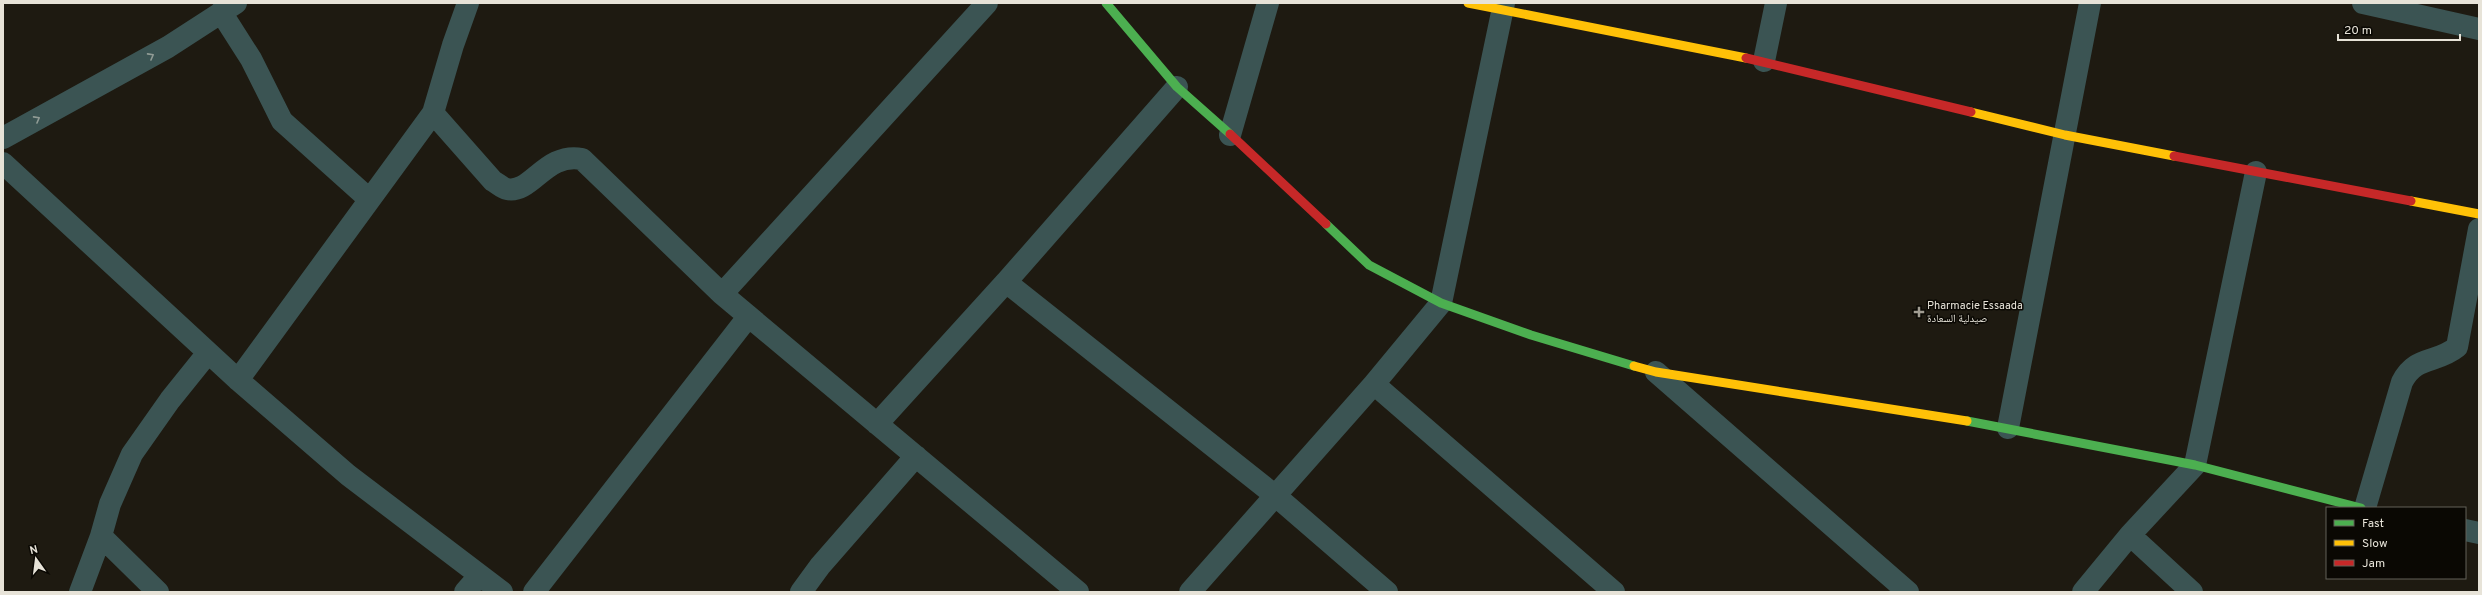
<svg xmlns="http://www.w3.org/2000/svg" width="2482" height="595" font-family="Overpass,'Noto Naskh Arabic',sans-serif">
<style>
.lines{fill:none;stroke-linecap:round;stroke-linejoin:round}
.street{stroke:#3b5453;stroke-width:22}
.fast{stroke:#4caf50;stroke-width:9}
.slow{stroke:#ffc107;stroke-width:9}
.jam{stroke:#c62828;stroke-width:9}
.oneway{stroke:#919c96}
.poi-dot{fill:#a19d92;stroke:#0a0803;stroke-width:1.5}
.labels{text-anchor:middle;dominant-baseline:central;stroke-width:3;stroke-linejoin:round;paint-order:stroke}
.poi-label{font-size:11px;fill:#e7e3d8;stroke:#0a0803;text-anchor:start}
</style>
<rect width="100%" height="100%" fill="#1e1a11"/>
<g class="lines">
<!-- street -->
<path class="street" d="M2363 3 2479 29
M221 12 251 59 282 121 369 199
M1764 61 1776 3
M1177 87 1006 282 1277 497 1387 592
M433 113 493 181C497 183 502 188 507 189 532 194 545 152 582 159L722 294 1078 592
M1230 135 1268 3
M3 138 168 47 236 3
M3 163 238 380 348 475 502 592
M722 294 987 3
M1656 372 1908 592
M238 380 433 113 453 45 468 3
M1374 384 1441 303 1504 3
M877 424 1006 282
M2008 428 2090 3
M2365 508 2402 382C2416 355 2436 364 2457 347L2479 229
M2465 530 2479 533
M2130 535 2192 592
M101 536 158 592
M80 592 101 536 110 504 132 454 170 400 207 354
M465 592 479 576
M534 592 748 317
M801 592 820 566 916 456
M1190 592 1374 384 1614 592
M2083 592 2130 535 2195 465 2256 172"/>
<!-- fast -->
<path class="fast" d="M1106 3 1177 87 1230 134
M1326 224 1369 265 1441 303 1531 335 1634 366
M1967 421 2195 465 2361 508"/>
<!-- slow -->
<path class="slow" d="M1468 3 1746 58
M1971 112 2065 135 2174 156
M2411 201 2479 214
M1634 366 1656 372 1967 421"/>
<!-- jam -->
<path class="jam" d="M1746 58 1971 112
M1230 134 1326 224
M2174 156 2411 201"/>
</g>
<!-- one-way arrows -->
<defs><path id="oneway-chevron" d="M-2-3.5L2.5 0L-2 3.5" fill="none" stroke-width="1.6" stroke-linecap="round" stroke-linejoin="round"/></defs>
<g class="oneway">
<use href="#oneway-chevron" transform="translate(151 56) rotate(-29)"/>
<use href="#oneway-chevron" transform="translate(37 119) rotate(-29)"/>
</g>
<!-- markers -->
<path class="poi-dot" d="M1917 306h4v4h4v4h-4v4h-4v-4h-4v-4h4z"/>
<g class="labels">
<!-- poi labels -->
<g class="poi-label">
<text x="1927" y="306">Pharmacie Essaada<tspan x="1927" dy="13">صيدلية السعادة</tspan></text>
</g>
</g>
<!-- border -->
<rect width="2482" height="595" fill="none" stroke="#e7e3d8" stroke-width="8"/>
<!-- legend -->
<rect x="2326" y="507" width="140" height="72" fill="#0a0803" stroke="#626058"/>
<rect x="2334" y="520" width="20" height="6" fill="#4caf50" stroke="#626058"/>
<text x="2362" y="527" font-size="12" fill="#e7e3d8">Fast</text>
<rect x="2334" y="540" width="20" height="6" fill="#ffc107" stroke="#626058"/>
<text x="2362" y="547" font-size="12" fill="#e7e3d8">Slow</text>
<rect x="2334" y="560" width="20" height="6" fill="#c62828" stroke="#626058"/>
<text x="2362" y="567" font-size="12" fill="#e7e3d8">Jam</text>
<!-- north arrow -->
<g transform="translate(36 559) rotate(346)" stroke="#0a0803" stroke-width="3" paint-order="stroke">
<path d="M0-3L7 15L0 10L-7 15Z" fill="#e7e3d8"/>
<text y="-6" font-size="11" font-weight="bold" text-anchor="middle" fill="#e7e3d8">N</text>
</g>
<!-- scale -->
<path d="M2338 34v6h122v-6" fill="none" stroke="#e7e3d8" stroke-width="2"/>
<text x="2344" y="34" font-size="12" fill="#e7e3d8" stroke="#0a0803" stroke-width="3" paint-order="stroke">20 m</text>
</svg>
